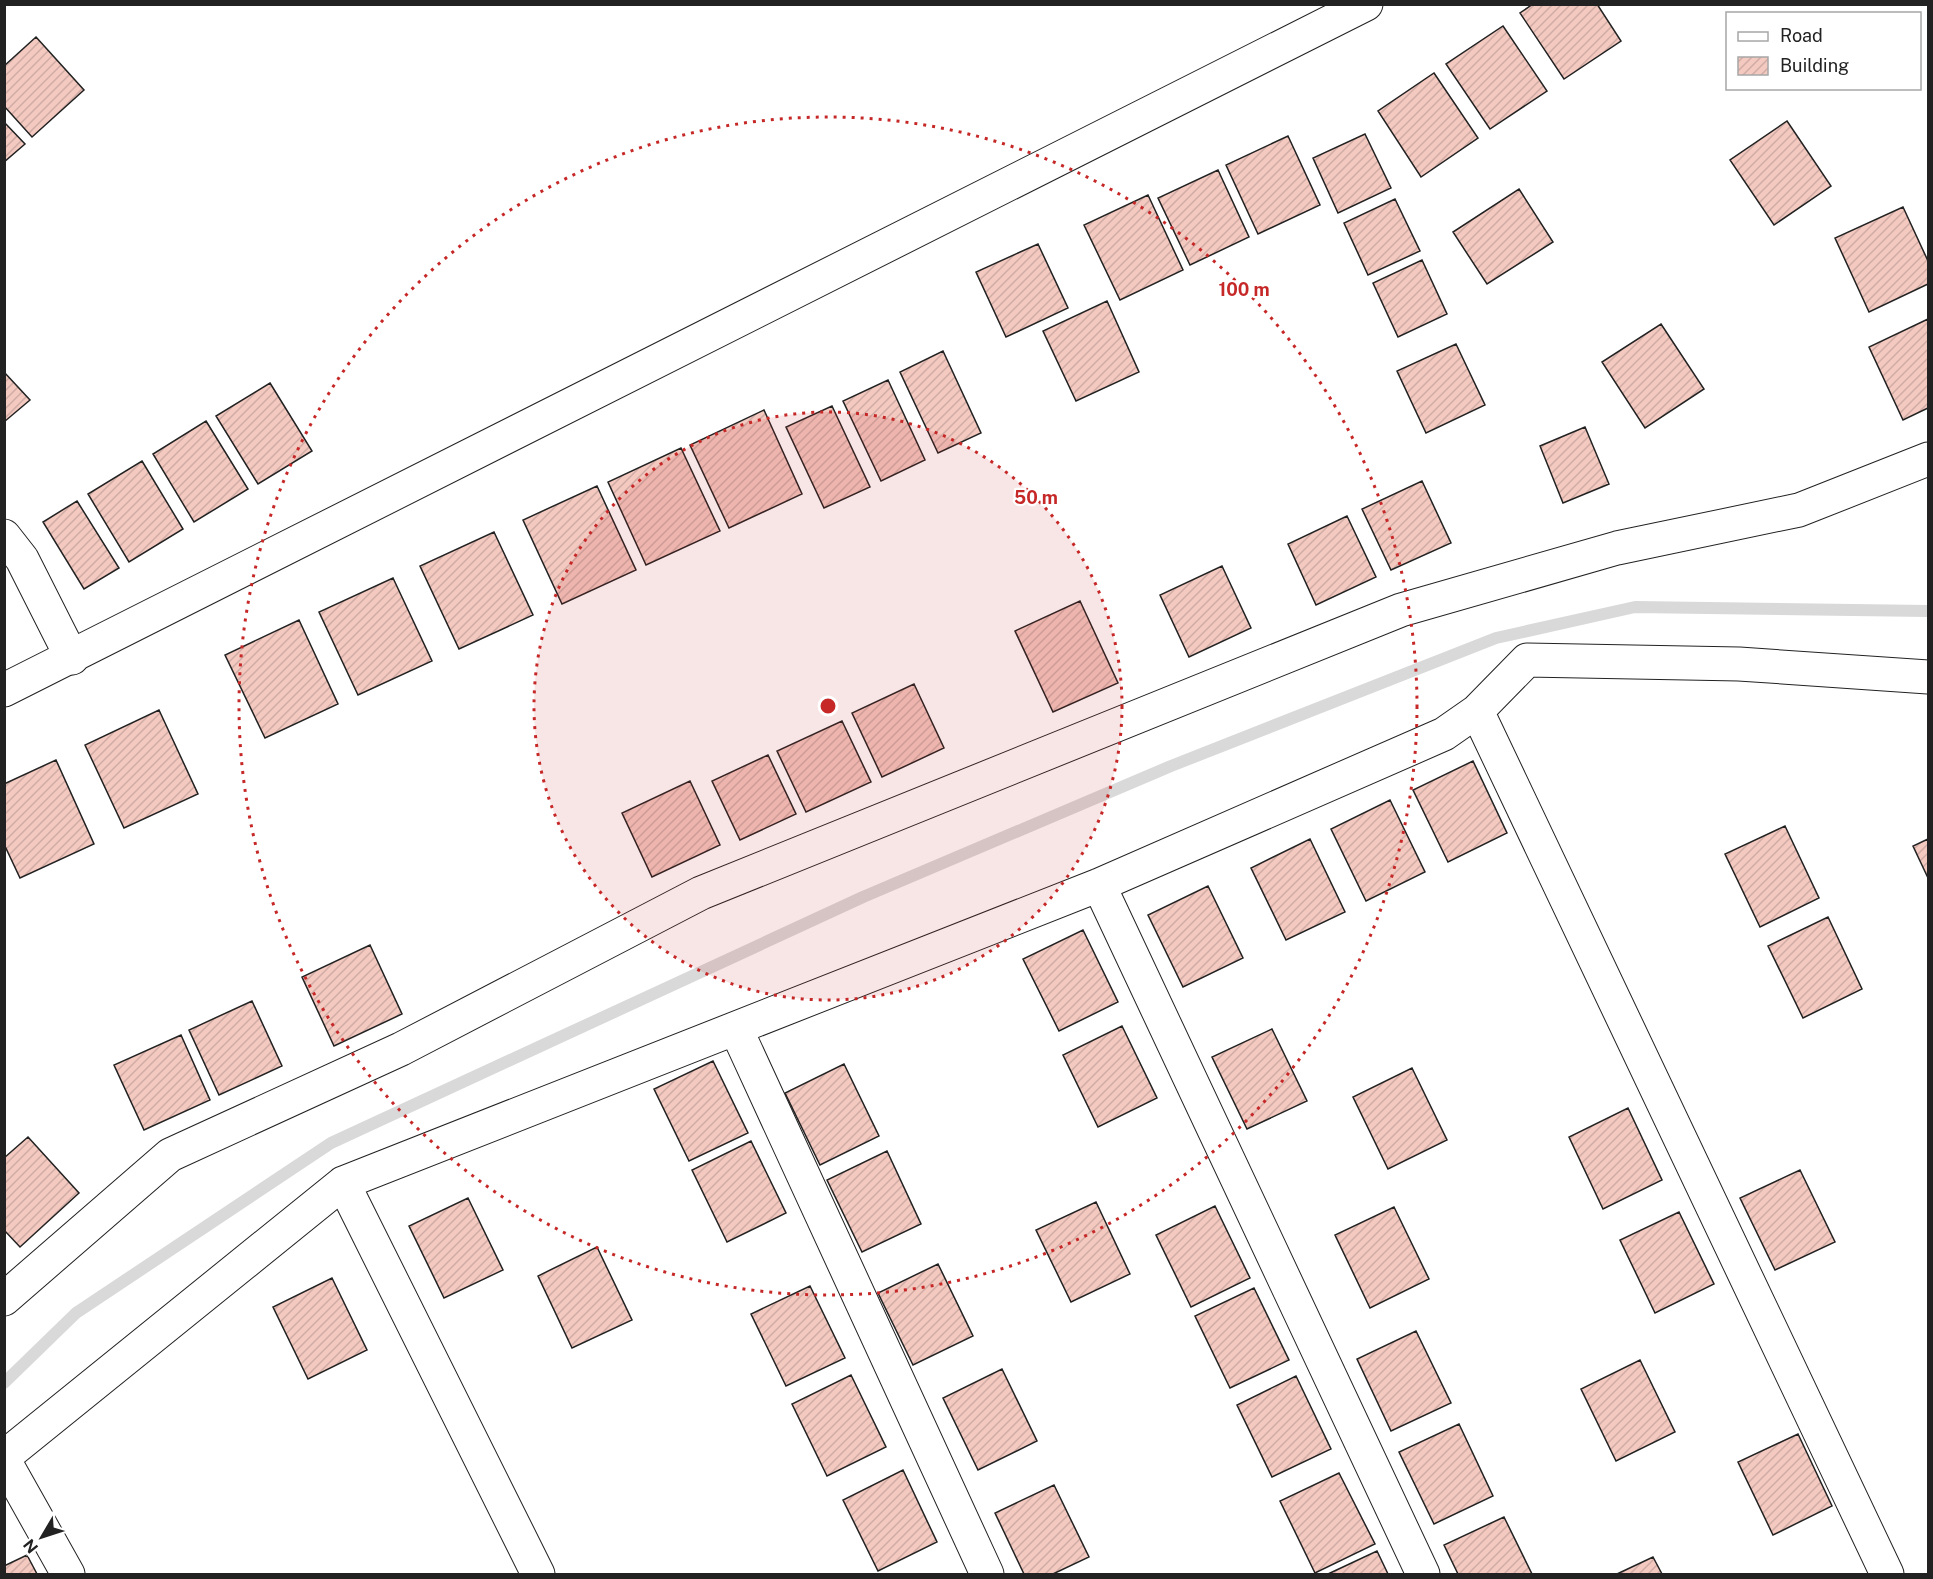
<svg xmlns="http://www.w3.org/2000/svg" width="1933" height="1579" font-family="'Public Sans',sans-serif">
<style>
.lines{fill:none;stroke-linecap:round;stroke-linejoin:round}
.stream{stroke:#d9d9d9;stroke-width:12}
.building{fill:url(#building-hatch);stroke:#222;stroke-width:1.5}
.street-casing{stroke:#222;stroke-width:35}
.secondary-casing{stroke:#222;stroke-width:35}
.street{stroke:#fff;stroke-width:33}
.secondary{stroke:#fff;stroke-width:33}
.ring{fill:none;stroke:#c62828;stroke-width:3;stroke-dasharray:3 6}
.centre{fill:#c62828;stroke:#fff;stroke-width:3}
.ring-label{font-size:18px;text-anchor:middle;font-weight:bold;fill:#c62828;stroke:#fff;stroke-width:4.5;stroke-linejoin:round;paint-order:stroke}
</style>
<defs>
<pattern id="building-hatch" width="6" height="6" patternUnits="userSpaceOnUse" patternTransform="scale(1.5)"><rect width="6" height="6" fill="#f3c9c0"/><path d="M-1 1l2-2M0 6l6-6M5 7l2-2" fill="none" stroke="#d0aca5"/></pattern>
</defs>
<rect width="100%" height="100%" fill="#fff"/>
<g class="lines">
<!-- stream -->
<path class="stream" d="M4 1383 76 1313 331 1143 863 897 1171 766 1496 638 1635 607 1928 611"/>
</g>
<!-- building -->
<path class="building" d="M1533 4H1597L1621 41 1564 79 1520 13Z
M1503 26 1547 91 1490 129 1446 64Z
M36 37 84 90 32 137 4 106V66Z
M1434 73 1478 138 1421 177 1378 111Z
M1787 121 1831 186 1774 225 1730 160Z
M4 122 25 144 4 162Z
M1365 134 1391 188 1338 213 1313 158Z
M1288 136 1320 205 1258 234 1226 165Z
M1218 170 1249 237 1190 265 1158 198Z
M1519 189 1553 242 1487 284 1453 232Z
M1148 195 1183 270 1120 300 1084 225Z
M1395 199 1420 251 1368 275 1344 223Z
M1903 207 1928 261V284L1869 312 1835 238Z
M1038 244 1068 308 1006 337 976 272Z
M1422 260 1447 314 1398 337 1373 283Z
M1107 301 1139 372 1076 401 1043 331Z
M1928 319V408L1903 420 1869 347Z
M1661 324 1704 389 1645 428 1602 362Z
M1456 344 1485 405 1426 433 1397 371Z
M943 351 981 433 938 453 900 372Z
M4 372 30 400 4 422Z
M888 380 925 460 881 481 843 401Z
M270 383 312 451 258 484 216 416Z
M832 406 870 487 824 508 786 427Z
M764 410 802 494 729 528 690 445Z
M206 421 248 489 194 522 153 454Z
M1585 427 1609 484 1563 503 1540 446Z
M681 448 720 531 646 565 608 482Z
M142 461 183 529 129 562 88 494Z
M1422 481 1451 543 1391 570 1362 509Z
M597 486 636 570 562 604 523 520Z
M77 501 119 568 84 589 43 522Z
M1347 516 1376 577 1316 605 1288 544Z
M494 532 533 615 459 649 420 566Z
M1222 566 1251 628 1189 657 1160 595Z
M393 578 432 661 358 695 319 612Z
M1080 601 1118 683 1053 712 1015 631Z
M299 620 338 704 265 738 225 655Z
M914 684 944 748 882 777 852 713Z
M159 710 198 794 124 828 85 745Z
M842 721 871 782 806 812 777 751Z
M768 755 796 814 740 840 712 781Z
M56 760 94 844 20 878 4 844V784Z
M1473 761 1507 833 1448 862 1413 790Z
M690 781 720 845 652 877 622 813Z
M1390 800 1425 872 1366 901 1331 829Z
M1785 826 1819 898 1760 927 1725 854Z
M1310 839 1345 912 1286 940 1251 868Z
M1928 839V878L1913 846Z
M1208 886 1243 958 1183 987 1148 915Z
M1828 917 1862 989 1803 1018 1768 946Z
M1083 930 1118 1002 1059 1031 1023 959Z
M370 945 402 1014 334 1046 302 977Z
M252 1001 282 1066 219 1095 189 1030Z
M1122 1026 1157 1098 1098 1127 1063 1055Z
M1272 1029 1307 1101 1247 1129 1212 1057Z
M181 1035 210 1100 144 1130 114 1065Z
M713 1061 748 1133 689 1161 654 1089Z
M844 1064 879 1136 820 1165 785 1093Z
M1412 1068 1447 1140 1388 1169 1353 1097Z
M1628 1108 1662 1180 1603 1209 1569 1137Z
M28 1137 79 1193 20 1247 4 1230V1158Z
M751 1141 786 1213 727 1242 692 1170Z
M887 1151 921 1224 862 1252 827 1180Z
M1800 1170 1835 1242 1775 1270 1740 1198Z
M468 1198 503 1270 444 1298 409 1226Z
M1096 1202 1130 1274 1071 1302 1036 1230Z
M1215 1206 1250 1278 1191 1307 1156 1235Z
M1394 1207 1429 1279 1370 1308 1335 1235Z
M1679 1212 1714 1284 1655 1313 1620 1240Z
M597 1247 632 1320 572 1348 538 1276Z
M938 1264 973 1336 913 1365 878 1293Z
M332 1278 367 1350 308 1379 273 1307Z
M810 1286 845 1358 786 1386 751 1314Z
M1254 1288 1289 1360 1230 1388 1195 1316Z
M1416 1331 1451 1403 1391 1431 1357 1359Z
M1640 1360 1675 1432 1616 1461 1581 1389Z
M1002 1369 1037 1441 978 1470 943 1398Z
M851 1375 886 1447 827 1476 792 1404Z
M1296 1376 1331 1449 1272 1477 1237 1405Z
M1459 1424 1493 1496 1434 1524 1399 1452Z
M1798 1434 1832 1506 1773 1535 1738 1462Z
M903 1470 937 1542 878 1571 843 1500Z
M1339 1473 1375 1544 1315 1573 1280 1501Z
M1054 1485 1089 1557 1053 1574H1024L995 1513Z
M1504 1517 1532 1574H1458L1444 1545Z
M1377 1551 1388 1574H1328Z
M27 1555 37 1574H4V1566Z
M1653 1557 1662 1574H1617Z"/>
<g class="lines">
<!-- street casing -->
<g class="street-casing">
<path id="street" d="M4 536 22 559 72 658
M1477 711 1887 1574
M1099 885 1423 1574
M736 1029 987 1574
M343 1183 538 1574
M4 1299 170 1155 401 1049 701 893 1401 610 1617 548 1799 510 1928 459
M4 1457 343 1183 1099 885 1444 734 1477 711 1527 660 1739 664 1928 677
M4 1460 68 1574"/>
</g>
<!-- secondary casing -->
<g class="secondary-casing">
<path id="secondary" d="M4 690 1366 4"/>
</g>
<!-- street -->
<use href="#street" class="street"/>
<!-- secondary -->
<use href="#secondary" class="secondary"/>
</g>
<!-- distance rings -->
<circle cx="828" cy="706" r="294" fill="#c62828" fill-opacity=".12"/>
<g class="ring">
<circle cx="828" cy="706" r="294"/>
<circle cx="828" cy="706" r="589"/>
</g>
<circle cx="828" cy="706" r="9" class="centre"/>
<g class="ring-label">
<text x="1244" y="296">100 m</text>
<text x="1036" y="504">50 m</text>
</g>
<!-- border -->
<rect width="1933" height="1579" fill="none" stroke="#222222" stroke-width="12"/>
<!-- legend -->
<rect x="1726" y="12" width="195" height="78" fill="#ffffff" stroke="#a7a7a7" stroke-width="1.5"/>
<rect x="1738" y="32" width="30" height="9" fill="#ffffff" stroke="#a7a7a7" stroke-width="1.5"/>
<text x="1780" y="42" font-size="18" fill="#222222">Road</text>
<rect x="1738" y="57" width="30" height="18" fill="url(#building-hatch)" stroke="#a7a7a7" stroke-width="1.5"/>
<text x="1780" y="72" font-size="18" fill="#222222">Building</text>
<!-- north arrow -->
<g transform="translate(42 1537) rotate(231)" stroke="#ffffff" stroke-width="4.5" paint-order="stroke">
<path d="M0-4.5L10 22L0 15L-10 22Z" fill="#222222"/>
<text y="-9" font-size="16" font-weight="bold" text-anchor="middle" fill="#222222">N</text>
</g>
</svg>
